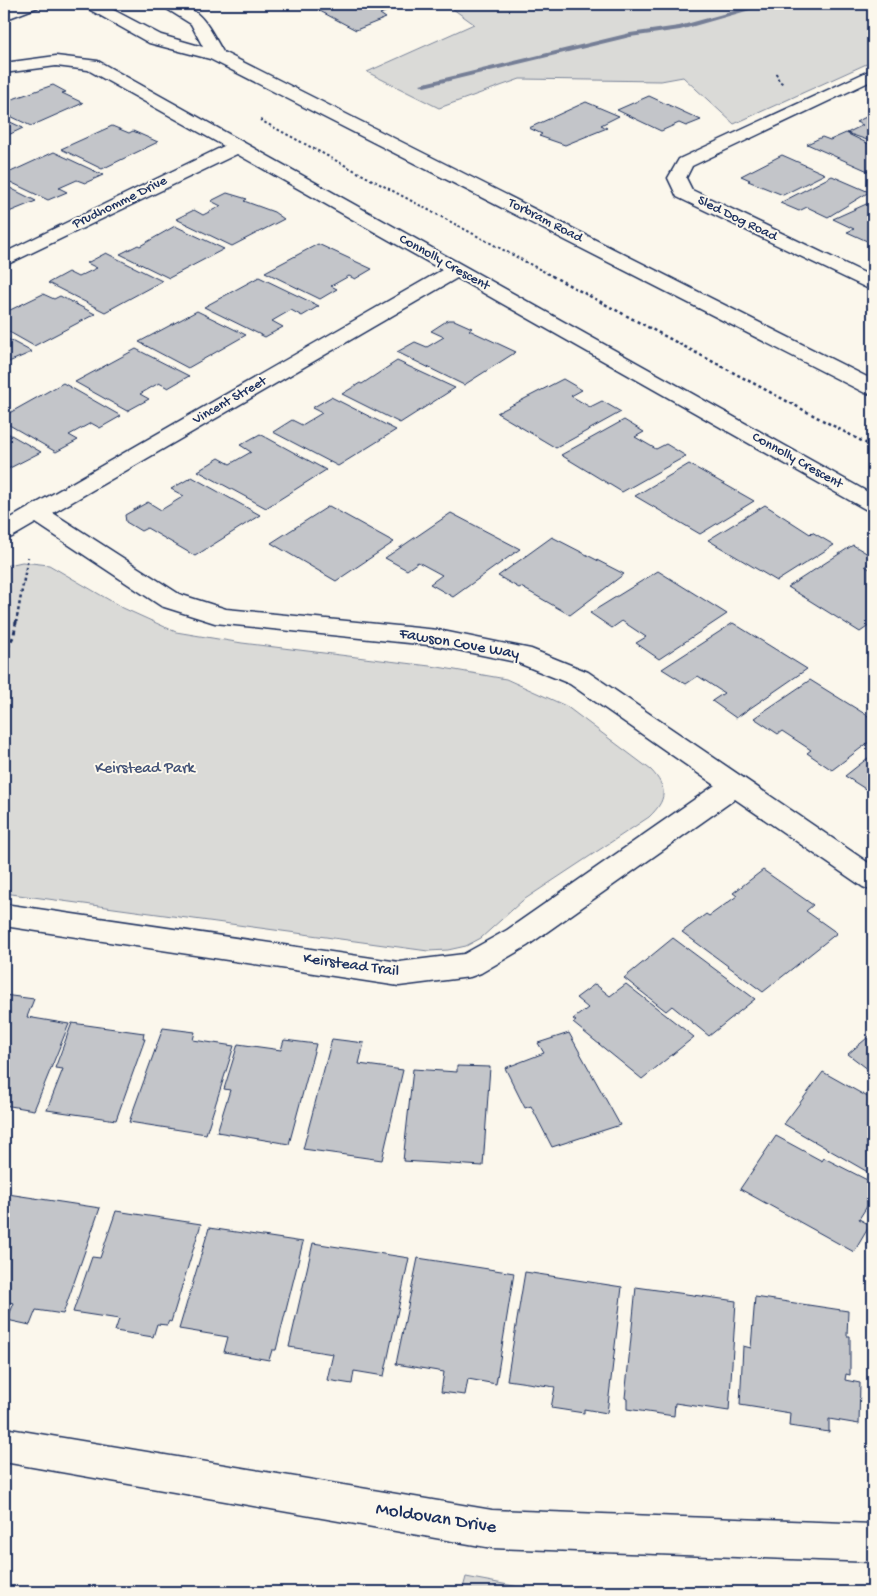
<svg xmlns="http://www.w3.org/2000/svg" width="877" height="1596" font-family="'Gochi Hand',sans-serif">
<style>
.green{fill:#dadad7;stroke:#7a849a}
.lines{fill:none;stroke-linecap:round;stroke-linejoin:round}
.stream{fill:#747e96;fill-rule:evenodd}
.building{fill:#c3c5c9;stroke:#1b2f5e}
.minor-casing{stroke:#1b2f5e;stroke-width:3}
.secondary-casing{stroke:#1b2f5e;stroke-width:3}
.path-far2{stroke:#1b2f5e;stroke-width:2;stroke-dasharray:2.5 2.5;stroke-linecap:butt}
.path-far1{stroke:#1b2f5e;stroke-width:2.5;stroke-dasharray:3 3;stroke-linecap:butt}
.path{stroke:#1b2f5e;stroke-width:3;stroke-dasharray:4 4;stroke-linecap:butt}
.minor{fill:#fbf7ec;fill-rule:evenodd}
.secondary{fill:#fbf7ec;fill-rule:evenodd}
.labels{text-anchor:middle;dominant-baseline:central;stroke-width:4;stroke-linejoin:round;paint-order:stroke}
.far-street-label{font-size:14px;fill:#1b2f5e;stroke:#fbf7ec}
.street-label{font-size:16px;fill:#1b2f5e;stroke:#fbf7ec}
.park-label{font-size:16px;fill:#415176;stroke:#fbf7ec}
.near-street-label{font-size:19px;fill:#1b2f5e;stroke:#fbf7ec}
</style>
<rect width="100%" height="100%" fill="#fbf7ec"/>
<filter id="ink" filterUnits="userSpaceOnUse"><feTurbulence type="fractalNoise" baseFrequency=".02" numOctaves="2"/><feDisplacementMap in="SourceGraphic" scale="10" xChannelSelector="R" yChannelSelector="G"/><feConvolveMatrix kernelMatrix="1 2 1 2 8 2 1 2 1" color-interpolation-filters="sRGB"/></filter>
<g filter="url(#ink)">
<!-- green -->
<path class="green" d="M473 4H873V61L734 124 683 77 661 81 520 79 439 108 367 72 474 24 453 9Z
M22 562 49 565 123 608 176 632 242 643 438 667 506 679 566 706 651 770C668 788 667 800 649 817L522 901 481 938 466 946 448 950 428 951 4 893V566Z
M466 1577 546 1592H548H462Z"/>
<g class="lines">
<!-- stream -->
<path class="stream" d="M759 4H771L680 30 630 37 424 87 420 84 630 33 679 26Z"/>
</g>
<!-- building -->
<path class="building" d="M335 4 362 6 376 4 390 10 380 14 386 18 356 30 318 10Z
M53 85 66 92 62 93 83 103 31 126 4 113V102Z
M649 96 701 120 686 126 679 123 661 131 617 110Z
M586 102 619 116 601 125 607 128 565 145 539 136 542 134 529 128Z
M870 115 873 117V142L847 133 863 125 856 122Z
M4 119 23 128 4 137Z
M112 126 129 133 133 131 158 142 102 169 61 149Z
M846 133 873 146V168L868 171 807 144 822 137 830 140Z
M54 152 103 175 85 183 77 180 59 188 67 192 48 200 4 179V175Z
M782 155 825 174 783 195 748 181 750 180 741 176Z
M832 176 869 192 828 217 807 207 799 211 780 203Z
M4 185 36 201 4 214Z
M227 193 247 199 244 201 274 212 284 219 232 246 176 219 194 210 203 215 221 206 211 201Z
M873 201V238L867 241 847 232 854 229 833 219Z
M175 226 224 249 169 278 120 254 138 245 140 246Z
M318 244 372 269 355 279 349 276 331 286 337 289 320 299 265 272Z
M106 253 162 281 105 312 48 283 68 272 78 277 97 268 87 263Z
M259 277 319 306 302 316 291 310 272 321 283 327 265 337 204 307Z
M43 294 54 299 60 296 95 314 34 346 4 329V324L6 323 4 322V313Z
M197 311 246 335 188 368 139 342Z
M448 320H454L472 328 469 330 516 352 464 385 397 352 415 342 427 347 444 337 431 331Z
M4 337 32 352 4 364Z
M136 349 189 376 168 388 159 383 140 394 149 399 127 411 75 382Z
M397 361 455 388 400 423 342 394 360 383 362 384Z
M563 379 582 390 571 396 590 407 602 401 621 412 556 448 497 413Z
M63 383 121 416 100 428 91 423 69 435 78 440 56 452 4 422V416Z
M331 397 396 430 338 466 273 432 292 420 302 425 322 413 312 408Z
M624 420 644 432 635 437 656 449 666 444 686 456 622 492 561 455Z
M4 431 41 452 4 471Z
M260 434 326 470 266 508 198 471 219 458 230 464 251 452 240 445Z
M689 464 754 501 700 534 635 496Z
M192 477 260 515 195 556 147 528 141 531 126 522 125 515 148 502 161 510 184 496 171 489Z
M765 505 810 534 812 532 834 545 777 581 708 540Z
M329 506 394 542 336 581 271 543Z
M451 513 520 549 453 597 430 584 442 575 418 562 407 570 385 558Z
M552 537 624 574 570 615 521 587 519 588 498 576Z
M853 545 873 557V560L865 566 873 571V623L860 632 788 587Z
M658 571 727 614 659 659 636 643 646 637 622 621 612 628 590 613Z
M733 623 807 669 736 718 712 701 724 693 698 676 686 684 662 669Z
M810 680 873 719V739L832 770 807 753 811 750 782 731 778 734 754 718Z
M873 754V791L870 792 845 776Z
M763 870 813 905 806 911 837 933 763 992 682 932 706 914 709 916 737 896 733 893Z
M673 938 755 999 709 1036 672 1006 666 1011 624 978Z
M595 984 610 996 626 984 694 1037 642 1079 573 1023 576 1021 573 1019 588 1008 576 998Z
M4 995 34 999 27 1017 69 1024 34 1110 4 1105Z
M72 1023 144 1033 143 1039H145L116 1120 47 1110 63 1069 55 1068Z
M163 1028 195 1032 193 1040 234 1046 206 1134 129 1122Z
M569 1033 620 1125 552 1147 531 1106 525 1108 505 1068 544 1053 538 1043Z
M873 1033V1073L848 1054Z
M332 1039 364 1043 359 1064 403 1070 382 1160 303 1149Z
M284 1040 316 1044 289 1144 217 1132 230 1090 224 1089 238 1044 281 1050Z
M457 1066 490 1067 483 1166 403 1161 413 1069 457 1072Z
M823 1072 873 1100V1175L784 1124Z
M776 1136 822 1161 824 1158 873 1183V1197L859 1219 870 1225 854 1252 740 1189Z
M8 1194 100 1208 63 1314 36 1310 30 1325 7 1320 14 1303 4 1301V1204Z
M116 1211 201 1224 171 1322 169 1321 167 1325 157 1324 153 1337 115 1331 119 1319 73 1312 92 1257 100 1258Z
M209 1228 303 1242 276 1350H272L269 1360 224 1352 228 1337 179 1329Z
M313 1243 409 1258 384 1376 354 1371 352 1384 327 1380 333 1354 289 1347Z
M418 1258 514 1273 496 1384 468 1379 465 1395 441 1392 444 1372 396 1364Z
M525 1272 622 1287 607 1413 584 1409V1413L551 1408 555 1387 507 1380Z
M636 1287 736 1301 729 1411 675 1403 674 1416 627 1409V1399L625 1398Z
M755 1297 848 1311 847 1336H850V1375L846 1374 845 1380 860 1383 859 1424 829 1419V1432L789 1426 790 1413 740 1405 743 1346 751 1348Z"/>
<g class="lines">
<!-- minor casing -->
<g class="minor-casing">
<path id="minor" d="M56 56 98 61 873 495V511L865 509 457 278 53 513 179 594 226 609 438 630 531 649 588 672 873 866V891L863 887 735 799 527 946 481 973 470 977 399 986 4 926V904L399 962 464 954 507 930 715 785 570 684 516 662 438 646 215 623 161 606 36 523 12 537 4 539V522L442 270 237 154 4 266V253L224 146 88 70 56 66 4 73V63Z
M873 69V80L692 166 686 178 692 190 873 277V291L677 197 668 178 679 159Z
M4 1428 492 1510 873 1524V1562L492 1548 4 1462Z"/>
</g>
<!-- secondary casing -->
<g class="secondary-casing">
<path id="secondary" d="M18 4H40L38 7 4 20V9Z
M83 4H102L161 35 203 47 191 24 159 4C198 1 206 22 223 52L873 380V394L865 393 210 59 149 43 85 7Z"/>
</g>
<!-- path-far2 -->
<path class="path-far2" d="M776 73 779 81 784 84
M260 120 554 277"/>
<!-- path-far1 -->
<path class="path-far1" d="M552 276 873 447
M16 623 28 557"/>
<!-- path -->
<path class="path" d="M4 655 14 635 16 622"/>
<!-- minor -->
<use href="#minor" class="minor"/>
<!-- secondary -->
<use href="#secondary" class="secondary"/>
</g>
</g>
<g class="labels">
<!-- far-street labels -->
<g class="far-street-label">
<text transform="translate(120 203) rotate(-26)">Prudhomme Drive</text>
<text transform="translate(737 219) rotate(26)">Sled Dog Road</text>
<text transform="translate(545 221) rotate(27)">Torbram Road</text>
<text transform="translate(444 263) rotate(29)">Connolly Crescent</text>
<text transform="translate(230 401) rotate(-30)">Vincent Street</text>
<text transform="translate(797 461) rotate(29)">Connolly Crescent</text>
</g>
<!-- street labels -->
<g class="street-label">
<text transform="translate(459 645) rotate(10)">Fawson Cove Way</text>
<text transform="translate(351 966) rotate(8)">Keirstead Trail</text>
</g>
<!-- park labels -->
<g class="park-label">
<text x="145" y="769">Keirstead Park</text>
</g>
<!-- near-street labels -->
<g class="near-street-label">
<text transform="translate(436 1519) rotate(9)">Moldovan Drive</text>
</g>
</g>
<!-- margin -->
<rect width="877" height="1596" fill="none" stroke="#fbf7ec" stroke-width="20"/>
<rect x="10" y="10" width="857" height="1576" fill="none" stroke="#1b2f5e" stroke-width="2" filter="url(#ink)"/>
</svg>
